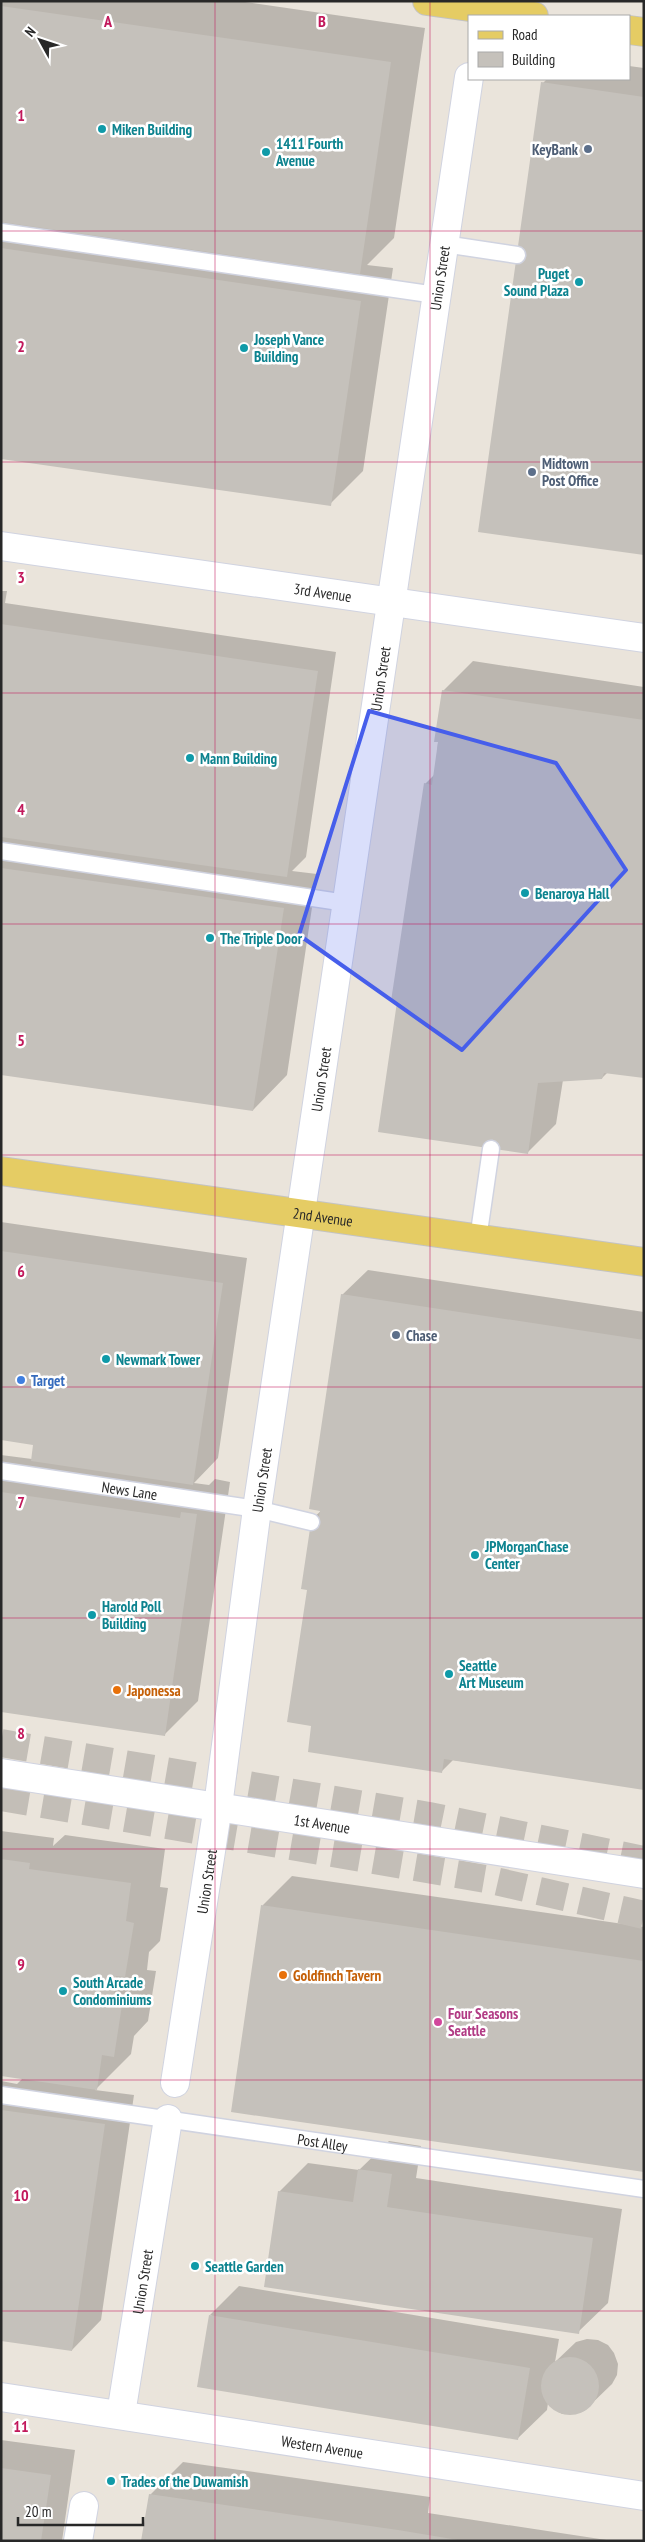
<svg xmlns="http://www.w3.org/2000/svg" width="645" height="2542" font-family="'PT Sans Narrow',sans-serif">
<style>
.shadow{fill:#0003}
.building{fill:#c5c1bb}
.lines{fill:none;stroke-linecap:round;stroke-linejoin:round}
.highway-tunnel{stroke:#c3beb7;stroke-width:28;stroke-dasharray:28 14;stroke-linecap:butt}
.lane-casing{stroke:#d0d3e0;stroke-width:19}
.street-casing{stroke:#d0d3e0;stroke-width:30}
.secondary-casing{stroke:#d0d3e0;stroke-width:30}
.primary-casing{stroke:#c3c3c3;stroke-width:30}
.lane{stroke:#fff;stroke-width:16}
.street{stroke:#fff;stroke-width:28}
.secondary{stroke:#fff;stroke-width:28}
.primary{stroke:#e5cc64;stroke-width:28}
.marked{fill:#465eeb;fill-opacity:0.2;stroke:#465eeb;stroke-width:4;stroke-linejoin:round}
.grid{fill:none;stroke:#c2185b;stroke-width:1;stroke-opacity:0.55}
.culture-dot{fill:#0f9aa8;stroke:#fff;stroke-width:2}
.service-dot{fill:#5c6f8a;stroke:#fff;stroke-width:2}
.shop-dot{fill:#3f7fe0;stroke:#fff;stroke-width:2}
.food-dot{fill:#e8710a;stroke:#fff;stroke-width:2}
.hotel-dot{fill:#d1479c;stroke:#fff;stroke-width:2}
.labels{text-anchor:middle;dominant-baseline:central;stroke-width:5;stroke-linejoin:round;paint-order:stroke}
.culture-label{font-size:15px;font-weight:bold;fill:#0d838f;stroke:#fff;text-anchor:start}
.service-label{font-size:15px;font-weight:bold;fill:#4e5e75;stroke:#fff;text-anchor:start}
.street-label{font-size:15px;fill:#282828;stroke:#fff}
.shop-label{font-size:15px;font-weight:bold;fill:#366cbe;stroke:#fff;text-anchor:start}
.food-label{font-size:15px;font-weight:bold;fill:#c56008;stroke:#fff;text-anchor:start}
.hotel-label{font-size:15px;font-weight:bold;fill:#b23c85;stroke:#fff;text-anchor:start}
.grid-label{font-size:16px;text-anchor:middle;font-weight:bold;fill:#c2185b;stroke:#fff;stroke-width:5;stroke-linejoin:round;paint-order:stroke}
</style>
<rect width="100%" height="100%" fill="#eae4db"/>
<!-- shadow -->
<path class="shadow" d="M1 1H238L425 28 394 238 367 265 393 268 363 471 330 504 1 458Z
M629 66 644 68V554L543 83 547 79H629Z
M1 591H7L5 603 336 652 306 857 292 871 317 874 287 1075 253 1110 1 1074Z
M473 661 644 687V1077L608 1072 602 1078 563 1080 556 1124 527 1153 399 1001 425 784 435 774 443 691Z
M1 1222 247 1258 218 1458 194 1483 209 1485 215 1479 230 1482 198 1701 165 1734 1 1711V1455L32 1459 35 1444 1 1439Z
M368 1270 644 1312V1788L453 1760 442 1771 313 1725 307 1601 312 1519 322 1510 342 1295Z
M1 1831 54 1838 53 1846 65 1835 165 1849 160 1887 168 1888 160 1941 149 1952 147 1970 156 1971 148 2021 134 2036 131 2054 95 2090 134 2095 101 2320 72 2350 1 2340V2081L17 2084 23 2078 1 2074Z
M292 1876 644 1927V2171L232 2111 263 1905Z
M389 2141 421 2146 416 2178 622 2209 608 2303 578 2332 279 2192 308 2163 359 2170Z
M239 2286 559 2339 555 2362 576 2342 587 2339 598 2340 608 2345 614 2353 618 2364 617 2375 612 2384 584 2411 573 2414H562L548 2403 547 2410 517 2439 210 2315Z
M1 2440 75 2450 62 2541H1Z
M183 2462 430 2497 428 2513 613 2541H142L150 2495Z"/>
<!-- building -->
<path class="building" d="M1 6 391 62 360 274 1 222Z
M541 82 644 97V555L478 532Z
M1 248 361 301 331 506 1 459Z
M1 624 318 671 287 877 1 837Z
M442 690 644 720V1078L604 1073 602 1079 538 1083 528 1154 378 1132 397 1002 391 1001 424 783 432 785 438 742H434Z
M1 868 284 908 253 1111 1 1075Z
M1 1251 223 1283 193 1485 31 1461 33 1445 1 1440Z
M341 1294 644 1340V1790L444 1759 442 1773 308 1752 311 1726 287 1722 307 1590 301 1589 311 1522 318 1520 320 1511 309 1509Z
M1 1492 180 1518 181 1512 197 1514 165 1736 1 1712Z
M1 1859 30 1863 29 1869 131 1883 126 1921 134 1923 125 1977 116 1976 113 2004 122 2005 114 2057 102 2055 97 2090 1 2076Z
M261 1905 644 1961V2172L231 2112Z
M1 2110 105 2124 72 2351 1 2341Z
M358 2169 392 2174 387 2207 593 2238 579 2334 264 2287 278 2191 353 2202Z
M209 2315 530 2368 518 2440 197 2387Z
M541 2386a29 29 0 1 1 58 0a29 29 0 1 1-58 0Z
M1 2468 51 2475 41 2541H1Z
M149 2494 398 2530 464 2541H141Z"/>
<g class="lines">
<!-- highway-tunnel -->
<path class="highway-tunnel" d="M1 1743 429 1816 644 1860
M1 1797 486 1879 644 1915"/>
<!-- lane casing -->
<g class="lane-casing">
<g id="lane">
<path d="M1 232 436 295"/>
<path d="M444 244 517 255"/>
<path d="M1 851 346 903"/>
<path d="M478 1239 491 1149"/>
<path id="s1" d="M1 1471 257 1509 311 1522"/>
<path id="s2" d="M1 2095 644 2189"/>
</g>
</g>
<!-- street casing -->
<g class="street-casing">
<g id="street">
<path id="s3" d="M175 2083 218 1806"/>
<path id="s4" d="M121 2414 168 2119"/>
<path d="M78 2541 84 2506"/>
</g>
</g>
<!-- secondary casing -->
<g class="secondary-casing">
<g id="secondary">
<path id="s5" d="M1 546 644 638"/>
<path id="s6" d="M1 1773 644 1874"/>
<path id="s7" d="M218 1806 257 1509 469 77"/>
<path id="s8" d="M1 2397 644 2496"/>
</g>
</g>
<!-- primary casing -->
<g class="primary-casing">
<g id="primary">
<path d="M427 1 534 16"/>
<path d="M629 30 644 32"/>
<path id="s9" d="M1 1171 644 1262"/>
</g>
</g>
<!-- lane -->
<use href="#lane" class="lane"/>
<!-- street -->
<use href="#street" class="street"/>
<!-- secondary -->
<use href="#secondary" class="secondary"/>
<!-- primary -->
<use href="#primary" class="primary"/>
</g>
<!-- marked area -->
<path class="marked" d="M369 711 556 763 626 870 462 1050 299 935Z"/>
<!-- grid -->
<path class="grid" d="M215 1V2541M430 1V2541M1 231H644M1 462H644M1 693H644M1 924H644M1 1155H644M1 1387H644M1 1618H644M1 1849H644M1 2080H644M1 2311H644"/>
<!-- markers -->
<g class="culture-dot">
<circle cx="102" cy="129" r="5"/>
<circle cx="266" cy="152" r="5"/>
<circle cx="579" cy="282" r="5"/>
<circle cx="244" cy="348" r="5"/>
<circle cx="190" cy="758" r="5"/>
<circle cx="525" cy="893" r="5"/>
<circle cx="210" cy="938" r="5"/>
<circle cx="106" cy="1359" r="5"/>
<circle cx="475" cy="1555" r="5"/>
<circle cx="92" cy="1615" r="5"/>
<circle cx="449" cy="1674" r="5"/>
<circle cx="63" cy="1991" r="5"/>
<circle cx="195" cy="2266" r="5"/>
<circle cx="111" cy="2481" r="5"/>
</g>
<g class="service-dot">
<circle cx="588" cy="149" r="5"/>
<circle cx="532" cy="472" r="5"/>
<circle cx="396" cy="1335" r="5"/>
</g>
<circle class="shop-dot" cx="21" cy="1380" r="5"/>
<g class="food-dot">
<circle cx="117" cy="1690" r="5"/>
<circle cx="283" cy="1975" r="5"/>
</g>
<circle class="hotel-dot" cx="438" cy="2022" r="5"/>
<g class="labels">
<!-- culture labels -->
<g class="culture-label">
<text x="112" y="129">Miken Building</text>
<text x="276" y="143">1411 Fourth<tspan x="276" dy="17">Avenue</tspan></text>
<text x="569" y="273" text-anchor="end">Puget<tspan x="569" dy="17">Sound Plaza</tspan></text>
<text x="254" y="339">Joseph Vance<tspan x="254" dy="17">Building</tspan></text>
<text x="200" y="758">Mann Building</text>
<text x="535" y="893">Benaroya Hall</text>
<text x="220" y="938">The Triple Door</text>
<text x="116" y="1359">Newmark Tower</text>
<text x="485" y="1546">JPMorganChase<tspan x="485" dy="17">Center</tspan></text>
<text x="102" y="1606">Harold Poll<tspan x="102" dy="17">Building</tspan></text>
<text x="459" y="1665">Seattle<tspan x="459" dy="17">Art Museum</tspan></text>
<text x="73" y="1982">South Arcade<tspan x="73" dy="17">Condominiums</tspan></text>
<text x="205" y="2266">Seattle Garden</text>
<text x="121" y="2481">Trades of the Duwamish</text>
</g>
<!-- service labels -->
<g class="service-label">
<text x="578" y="149" text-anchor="end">KeyBank</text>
<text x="542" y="463">Midtown<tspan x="542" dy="17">Post Office</tspan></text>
<text x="406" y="1335">Chase</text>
</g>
<!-- street labels -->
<g class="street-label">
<text stroke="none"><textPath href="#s7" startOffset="1544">Union Street</textPath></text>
<text stroke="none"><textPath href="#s5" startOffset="325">3rd Avenue</textPath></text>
<text stroke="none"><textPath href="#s7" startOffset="1139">Union Street</textPath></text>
<text stroke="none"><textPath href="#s7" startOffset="734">Union Street</textPath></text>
<text stroke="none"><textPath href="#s9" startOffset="325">2nd Avenue</textPath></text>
<text stroke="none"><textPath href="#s7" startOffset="329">Union Street</textPath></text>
<text stroke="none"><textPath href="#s1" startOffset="130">News Lane</textPath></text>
<text stroke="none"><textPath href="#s6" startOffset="325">1st Avenue</textPath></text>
<text stroke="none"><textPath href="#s3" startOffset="204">Union Street</textPath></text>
<text stroke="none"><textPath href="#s2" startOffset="325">Post Alley</textPath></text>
<text stroke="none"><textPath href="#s4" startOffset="134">Union Street</textPath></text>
<text stroke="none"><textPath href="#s8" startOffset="325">Western Avenue</textPath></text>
</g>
<!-- shop labels -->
<g class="shop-label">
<text x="31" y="1380">Target</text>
</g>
<!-- food labels -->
<g class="food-label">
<text x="127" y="1690">Japonessa</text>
<text x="293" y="1975">Goldfinch Tavern</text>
</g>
<!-- hotel labels -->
<g class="hotel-label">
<text x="448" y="2013">Four Seasons<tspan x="448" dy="17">Seattle</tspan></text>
</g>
</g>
<g class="grid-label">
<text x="108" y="27">A</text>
<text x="322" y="27">B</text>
<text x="21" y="121">1</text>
<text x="21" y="352">2</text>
<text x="21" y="583">3</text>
<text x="21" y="815">4</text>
<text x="21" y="1046">5</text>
<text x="21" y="1277">6</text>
<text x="21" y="1508">7</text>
<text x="21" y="1739">8</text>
<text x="21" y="1970">9</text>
<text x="21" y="2201">10</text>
<text x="21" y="2432">11</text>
</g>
<!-- border -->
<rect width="645" height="2542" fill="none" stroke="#282828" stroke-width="5"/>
<!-- legend -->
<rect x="468" y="15" width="162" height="65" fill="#ffffff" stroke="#a9a9a9"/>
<rect x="478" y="31" width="25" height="8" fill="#e5cc64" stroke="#a9a9a9"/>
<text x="512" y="40" font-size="15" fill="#282828">Road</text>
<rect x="478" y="52" width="25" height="15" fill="#c5c1bb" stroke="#a9a9a9"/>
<text x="512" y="65" font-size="15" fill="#282828">Building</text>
<!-- north arrow -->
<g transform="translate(40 40) rotate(310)" stroke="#ffffff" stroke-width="4" paint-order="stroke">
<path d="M0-4L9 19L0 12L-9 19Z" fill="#282828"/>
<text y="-8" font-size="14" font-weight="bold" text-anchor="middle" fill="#282828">N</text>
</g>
<!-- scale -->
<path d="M18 2517v8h125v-8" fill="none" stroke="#282828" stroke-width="2.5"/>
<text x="25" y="2517" font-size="15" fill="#282828" stroke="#ffffff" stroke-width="4" paint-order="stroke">20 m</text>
</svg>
